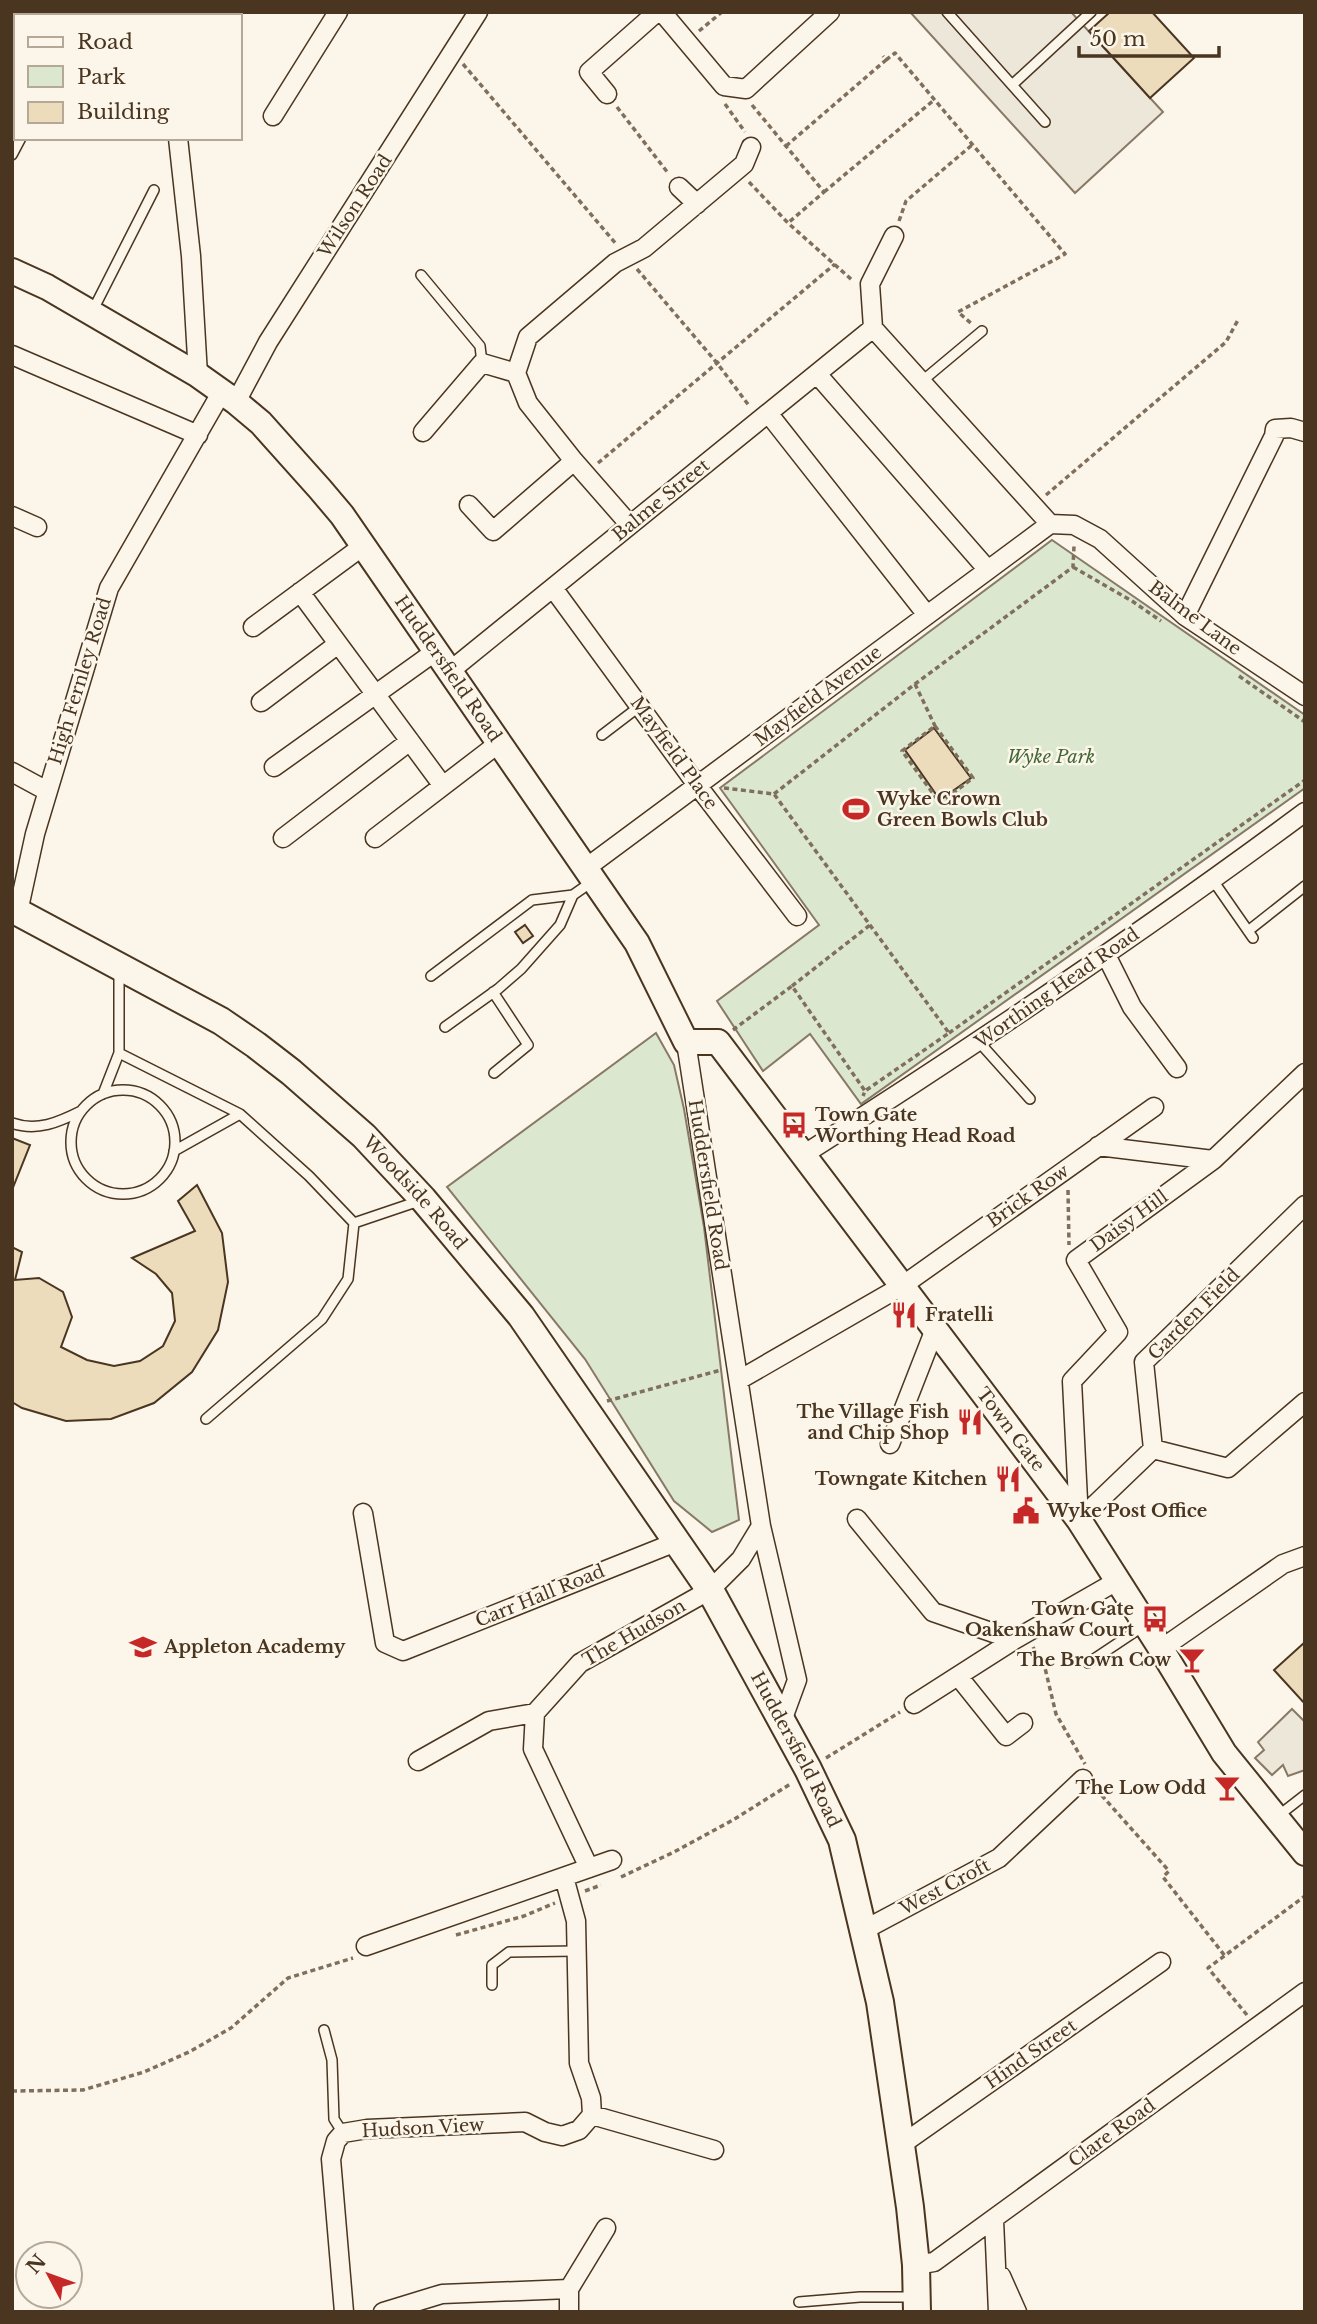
<svg xmlns="http://www.w3.org/2000/svg" width="1317" height="2324" font-family="'Libre Baskerville',serif">
<style>
.green{fill:#dce7d0;stroke:#887966;stroke-width:2}
.parking{fill:#ede7d9;stroke:#887966;stroke-width:2}
.building{fill:#ecdcbc;stroke:#4a3520;stroke-width:2}
.lines{fill:none;stroke-linecap:round;stroke-linejoin:round}
.lane-casing{stroke:#4a3520;stroke-width:12}
.street-casing{stroke:#4a3520;stroke-width:21}
.secondary-casing{stroke:#4a3520;stroke-width:28}
.primary-casing{stroke:#4a3520;stroke-width:30}
.path{stroke:#7f6f5c;stroke-width:3.5;stroke-dasharray:5 3.5;stroke-linecap:butt}
.lane{stroke:#fbf6e9;stroke-width:9}
.street{stroke:#fbf6e9;stroke-width:18}
.secondary{stroke:#fbf6e9;stroke-width:24}
.primary{stroke:#fbf6e9;stroke-width:26}
.labels{text-anchor:middle;dominant-baseline:central;stroke-width:5;stroke-linejoin:round;paint-order:stroke}
.street-label{font-size:18px;fill:#4a3520;stroke:#fbf6e9}
.park-label{font-size:18px;font-style:italic;fill:#436837;stroke:#fbf6e9}
.poi-label{font-size:18px;font-weight:bold;fill:#4a3520;stroke:#fbf6e9;text-anchor:start}
</style>
<rect width="100%" height="100%" fill="#fbf6e9"/>
<!-- green -->
<path class="green" d="M1052 540 1305 715V788L861 1104 810 1034 763 1071 717 1001 819 925 720 788Z
M656 1033 674 1065 684 1109 704 1227 739 1520 712 1532 674 1501 585 1359 447 1187Z"/>
<!-- parking -->
<path class="parking" d="M910 12H1071L1163 112 1075 193Z
M1292 1709 1305 1722V1770L1288 1776 1283 1765 1272 1775 1255 1758 1264 1750 1258 1742Z"/>
<!-- building -->
<path class="building" d="M1110 12H1152L1194 58 1150 98 1089 31Z
M934 728 971 778 940 800 905 750Z
M525 925 533 936 523 943 515 932Z
M12 1138 30 1145 12 1190Z
M197 1185 222 1233 228 1282 218 1330 192 1372 154 1403 111 1419 66 1421 22 1408 12 1402V1247L22 1252 15 1280 39 1278 63 1292 72 1317 61 1347 87 1360 114 1366 140 1361 163 1346 175 1321 172 1293 156 1274 132 1258 195 1231 178 1201Z
M1305 1642V1704L1274 1670Z"/>
<g class="lines">
<!-- lane casing -->
<g class="lane-casing">
<path id="lane" d="M947 12 1045 122
M1012 85 1091 12
M12 155 21 138
M421 275 480 346 482 363
M93 310 154 190
M921 382 982 331
M602 735 640 706
M1212 879 1253 938
M1248 931 1305 886
M431 976 532 900 573 895
M493 992 528 1045 494 1073
M445 1027 498 989 521 969 560 925 573 895 593 881
M979 1042 1030 1099
M119 1053 240 1114 309 1176 354 1223 419 1201
M71 1142a52 52 0 1 1 104 0a52 52 0 1 1-104 0Z
M103 1094 119 1053V969
M12 1123C37 1132 59 1122 81 1111
M174 1151 240 1114
M206 1419 322 1319 348 1279 354 1223
M1088 1663 1145 1625
M1278 1816 1305 1795
M492 1985V1965L509 1952 576 1951
M324 2030 332 2060 334 2119 343 2133
M799 2302 860 2297H915"/>
</g>
<!-- street casing -->
<g class="street-casing">
<path id="street" d="M662 12 724 86 746 89 830 12
M173 16V12
M12 80 16 82
M607 94 589 72 657 12
M273 116 338 12
M178 138 191 256 198 375
M679 187 697 204
M873 328 1050 524
M873 328 870 284 894 236
M12 355 198 435
M817 374 988 570
M236 402 268 342 478 12
M768 413 927 615
M423 432 482 363 516 373
M469 505 493 531 574 461
M12 516 37 527
M1050 524 1074 525 1100 539 1185 616 1305 696
M630 525 574 461 528 403 516 373 528 337 615 263 644 248 744 164 751 147
M553 588 697 785 797 916
M300 592 443 786
M1185 616 1274 436 1275 429 1291 428 1305 432
M253 627 363 546
M450 671 873 328
M261 702 338 644
M274 767 436 651
M12 772 47 791
M283 838 410 741
M375 838 499 743
M586 868 1050 524
M18 912 35 834 109 588 221 393
M1106 955 1132 1007 1177 1068
M1098 1146 1213 1160 1305 1073
M803 1155C974 1046 1142 933 1305 812
M1305 1205 1144 1362 1153 1449 1228 1468 1305 1402
M739 1380 902 1286 1154 1107
M890 1444 935 1329
M363 1513 385 1643 403 1651 676 1542
M857 1519 933 1612 1014 1640
M1079 1520 1072 1381 1118 1332 1076 1260 1213 1160
M1079 1520 1153 1449
M761 1526 797 1680 782 1721
M1161 1649 1283 1564 1305 1556
M958 1676 1006 1736 1023 1723
M914 1704 1014 1640 1117 1581
M418 1761 489 1721 535 1713
M589 1868 533 1749 535 1713 580 1663 710 1590 741 1559 761 1526 686 1042
M864 1930 999 1858 1083 1779
M366 1946 612 1860
M592 2115 714 2150
M901 2145 1161 1962
M994 2220 998 2312
M916 2265 934 2262 1305 1992
M1001 2276 1017 2312
M344 2312 331 2159 336 2141 343 2133 367 2129 525 2122 545 2132 562 2136 579 2130 592 2115 591 2098 579 2063 576 1921 564 1877
M383 2312 442 2294 569 2289
M569 2312V2289L606 2228"/>
</g>
<!-- secondary casing -->
<g class="secondary-casing">
<g id="secondary">
<path id="s1" d="M12 271 47 287 198 375 236 402 261 423 320 489 342 515 637 943 686 1042H718L1079 1520 1158 1644 1224 1753 1305 1853"/>
</g>
</g>
<!-- primary casing -->
<g class="primary-casing">
<g id="primary">
<path id="s2" d="M12 909 221 1021 256 1045 291 1072 364 1136 423 1199 521 1316 710 1590 808 1769 842 1840 880 2002 910 2207 916 2265 917 2312"/>
</g>
</g>
<!-- path -->
<path class="path" d="M699 31 722 12
M886 60 895 53 1065 254 958 312 972 324
M463 64 617 245
M725 104 745 132
M752 105 824 192 788 223
M617 107 668 173
M786 146 886 60 883 56
M749 182 788 223 852 280
M824 192 934 100
M899 221 906 201 972 145
M637 269 717 363 750 407
M598 463 835 264
M1046 495 1226 342 1238 320
M1073 567 1132 601 1161 621
M1239 676 1305 722
M915 684 935 726
M935 726 973 778 940 803 902 751Z
M724 788 774 794 949 1033 865 1091 863 1096
M774 794 915 684 1073 567 1074 546
M792 986 870 925
M733 1030 792 986 865 1091
M949 1033 1305 780
M1068 1190 1069 1245
M607 1401 721 1370
M1033 1647 1045 1668 1056 1714 1085 1764
M826 1758 900 1712
M1096 1789 1169 1871 1163 1877 1225 1956
M621 1877 674 1852 733 1820 792 1783
M585 1891 601 1885
M456 1935 524 1916 555 1903
M1247 2015 1208 1968 1305 1896
M12 2091 83 2090 144 2072 189 2052 231 2028 288 1978 353 1958"/>
<!-- lane -->
<use href="#lane" class="lane"/>
<!-- street -->
<use href="#street" class="street"/>
<!-- secondary -->
<use href="#secondary" class="secondary"/>
<!-- primary -->
<use href="#primary" class="primary"/>
</g>
<!-- icons -->
<defs>
<g id="stadium-bare" transform="scale(2.1)"><path d="M0-5a6.5 5 0 1 0 0 10a6.5 5 0 1 0 0-10ZM-3.5-1.8h7v3.6h-7Z" fill="#c62828" stroke="#fbf6e9" stroke-width="2.5" paint-order="stroke"/></g>
<g id="bus-bare" transform="scale(2.1)"><path d="M-5-6H5V4H4V6H2V4H-2V6H-4V4H-5ZM-3.5-4V0h7V-4ZM-3.5 1.2v1.5H-2V1.2ZM2 1.2v1.5H3.5V1.2Z" fill="#c62828" stroke="#fbf6e9" stroke-width="2.5" paint-order="stroke"/></g>
<g id="restaurant-bare" transform="scale(2.1)"><path d="M-5-6h1v4h1v-4h1v4h1v-4h1v5L-1.5 .5V6h-2V.5L-5-1ZM5-6V6H3V1.5H1.5Q1.5-4 5-6Z" fill="#c62828" stroke="#fbf6e9" stroke-width="2.5" paint-order="stroke"/></g>
<g id="civic-bare" transform="scale(2.1)"><path d="M-.6-6.5H3V-4.5H.6V-3L4-1V1h2V6H-6V1h2V-1L-.6-3ZM-1.2 2.5V6h2.4V2.5Z" fill="#c62828" stroke="#fbf6e9" stroke-width="2.5" paint-order="stroke"/></g>
<g id="school-bare" transform="scale(2.1)"><path d="M0-5L7-2L0 1L-7-2ZM-4 1L0 2.5L4 1V4Q0 6-4 4Z" fill="#c62828" stroke="#fbf6e9" stroke-width="2.5" paint-order="stroke"/></g>
<g id="bar-bare" transform="scale(2.1)"><path d="M-6-5H6L.8 .8V4.5H3.5V6h-7V4.5H-.8V.8Z" fill="#c62828" stroke="#fbf6e9" stroke-width="2.5" paint-order="stroke"/></g>
</defs>
<g fill-rule="evenodd">
<use href="#stadium-bare" x="856" y="809"/>
<use href="#bus-bare" x="794" y="1125"/>
<use href="#restaurant-bare" x="904" y="1315"/>
<use href="#restaurant-bare" x="970" y="1422"/>
<use href="#restaurant-bare" x="1008" y="1479"/>
<use href="#civic-bare" x="1026" y="1511"/>
<use href="#bus-bare" x="1155" y="1619"/>
<use href="#school-bare" x="143" y="1647"/>
<use href="#bar-bare" x="1192" y="1660"/>
<use href="#bar-bare" x="1227" y="1788"/>
</g>
<g class="labels">
<!-- street labels -->
<g class="street-label">
<text transform="translate(355 206) rotate(-57)">Wilson Road</text>
<text transform="translate(661 500) rotate(-39)">Balme Street</text>
<text transform="translate(1195 618) rotate(37)">Balme Lane</text>
<text stroke="none"><textPath href="#s1" startOffset="602">Huddersfield Road</textPath></text>
<text transform="translate(80 681) rotate(-73)">High Fernley Road</text>
<text transform="translate(818 696) rotate(-37)">Mayfield Avenue</text>
<text transform="translate(674 753) rotate(54)">Mayfield Place</text>
<text transform="translate(1057 988) rotate(-35)">Worthing Head Road</text>
<text transform="translate(708 1185) rotate(81)">Huddersfield Road</text>
<text stroke="none"><textPath href="#s2" startOffset="497">Woodside Road</textPath></text>
<text transform="translate(1028 1196) rotate(-35)">Brick Row</text>
<text transform="translate(1129 1221) rotate(-36)">Daisy Hill</text>
<text transform="translate(1194 1314) rotate(-45)">Garden Field</text>
<text stroke="none"><textPath href="#s1" startOffset="1563">Town Gate</textPath></text>
<text transform="translate(540 1596) rotate(-22)">Carr Hall Road</text>
<text transform="translate(634 1633) rotate(-30)">The Hudson</text>
<text stroke="none"><textPath href="#s2" startOffset="1174">Huddersfield Road</textPath></text>
<text transform="translate(945 1887) rotate(-28)">West Croft</text>
<text transform="translate(1031 2054) rotate(-35)">Hind Street</text>
<text transform="translate(423 2128) rotate(-3)">Hudson View</text>
<text transform="translate(1112 2133) rotate(-36)">Clare Road</text>
</g>
<!-- park labels -->
<g class="park-label">
<text x="1051" y="757">Wyke Park</text>
</g>
<!-- poi labels -->
<g class="poi-label">
<text x="877" y="799">Wyke Crown<tspan x="877" dy="21">Green Bowls Club</tspan></text>
<text x="815" y="1115">Town Gate<tspan x="815" dy="21">Worthing Head Road</tspan></text>
<text x="925" y="1315">Fratelli</text>
<text x="949" y="1412" text-anchor="end">The Village Fish<tspan x="949" dy="21">and Chip Shop</tspan></text>
<text x="987" y="1479" text-anchor="end">Towngate Kitchen</text>
<text x="1047" y="1511">Wyke Post Office</text>
<text x="1134" y="1609" text-anchor="end">Town Gate<tspan x="1134" dy="21">Oakenshaw Court</tspan></text>
<text x="164" y="1647">Appleton Academy</text>
<text x="1171" y="1660" text-anchor="end">The Brown Cow</text>
<text x="1206" y="1788" text-anchor="end">The Low Odd</text>
</g>
</g>
<!-- border -->
<rect width="1317" height="2324" fill="none" stroke="#4a3520" stroke-width="28"/>
<!-- legend -->
<rect x="14" y="14" width="228" height="126" fill="#fbf6e9" stroke="#b4a999" stroke-width="2"/>
<rect x="28" y="37" width="35" height="10" fill="#fbf6e9" stroke="#b4a999" stroke-width="2"/>
<text x="77" y="49" font-size="21" fill="#4a3520">Road</text>
<rect x="28" y="66" width="35" height="21" fill="#dce7d0" stroke="#b4a999" stroke-width="2"/>
<text x="77" y="84" font-size="21" fill="#4a3520">Park</text>
<rect x="28" y="102" width="35" height="21" fill="#ecdcbc" stroke="#b4a999" stroke-width="2"/>
<text x="77" y="119" font-size="21" fill="#4a3520">Building</text>
<!-- north arrow -->
<g transform="translate(49 2275) rotate(311)"><circle r="33" fill="#fbf6e9" stroke="#b4a999" stroke-width="2"/>
<path d="M0-5L12 26L0 18L-12 26Z" fill="#c62828"/>
<text y="-10" font-size="19" font-weight="bold" text-anchor="middle" fill="#4a3520">N</text>
</g>
<!-- scale -->
<path d="M1079 46v10h140v-10" fill="none" stroke="#4a3520" stroke-width="3.5"/>
<text x="1090" y="46" font-size="21" fill="#4a3520" stroke="#fbf6e9" stroke-width="5" paint-order="stroke">50 m</text>
</svg>
